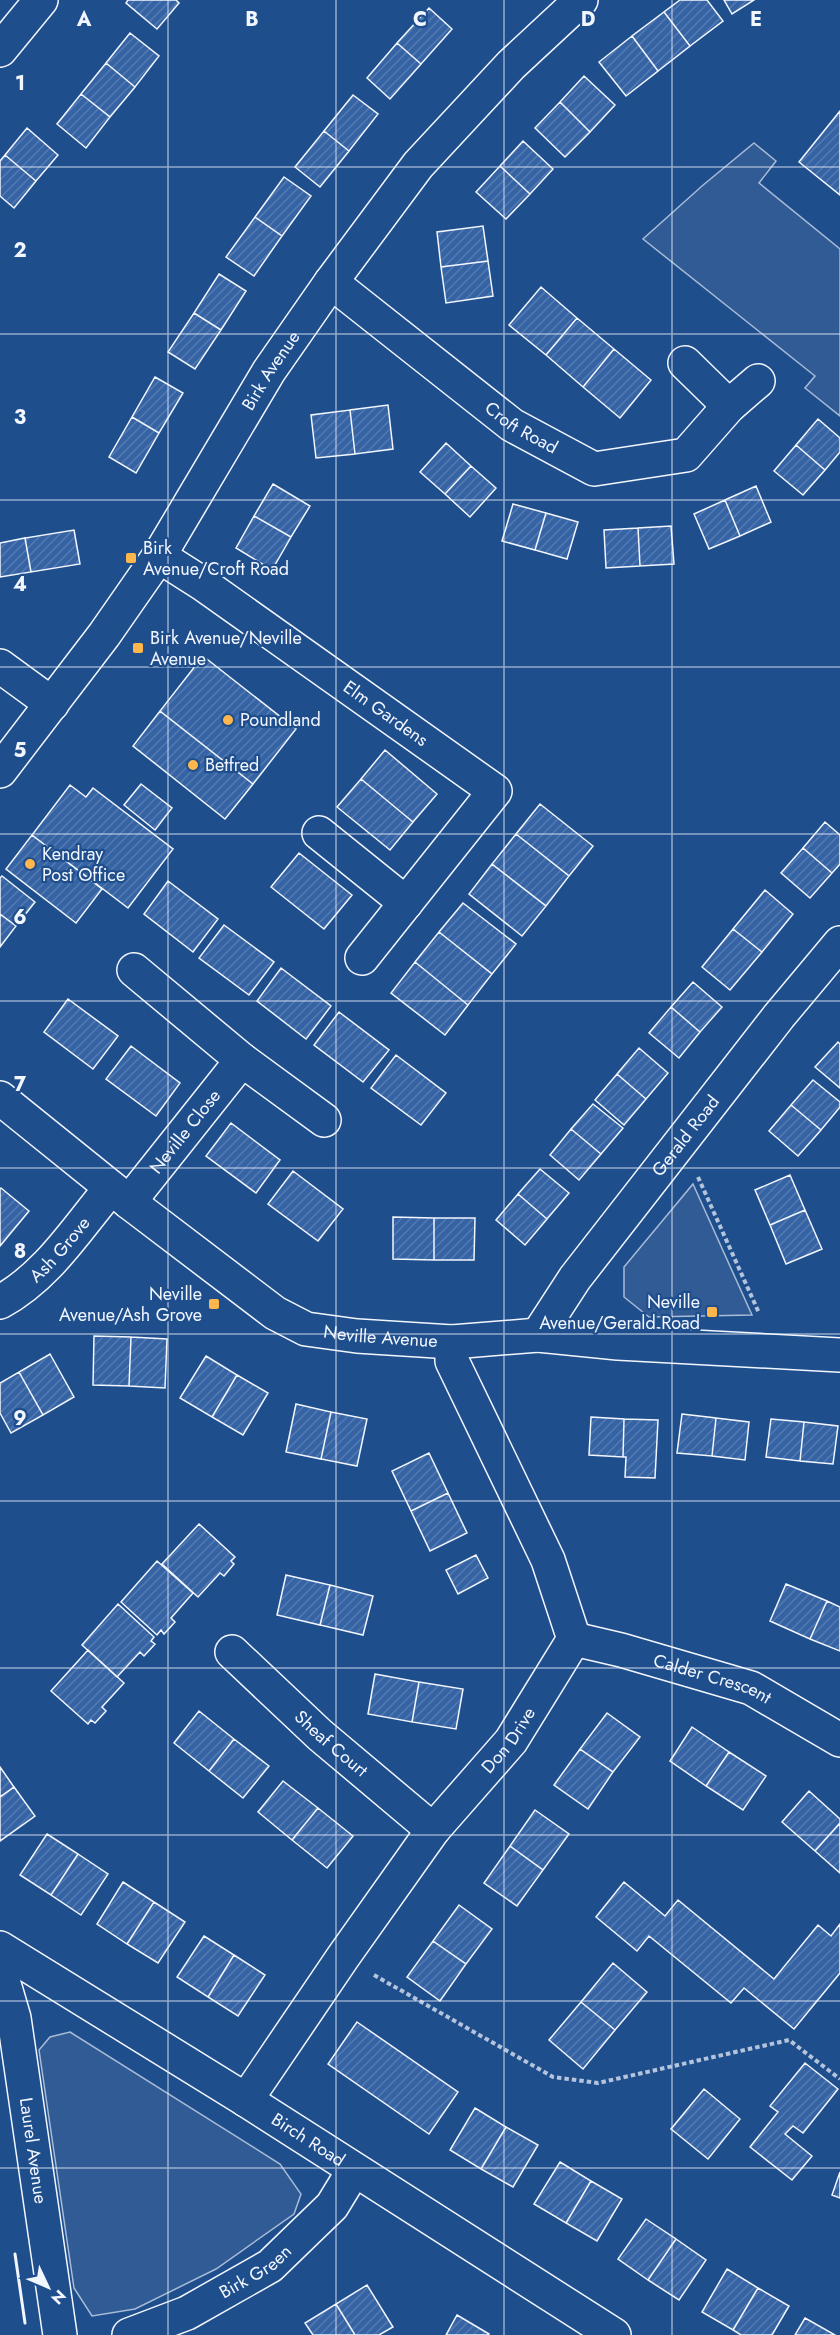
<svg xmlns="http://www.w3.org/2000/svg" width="840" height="2335" font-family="Jost,sans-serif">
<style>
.green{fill:#305b95;stroke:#a8bbd7;stroke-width:1.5}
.building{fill:url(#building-hatch);stroke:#f2f6ff;stroke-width:1.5}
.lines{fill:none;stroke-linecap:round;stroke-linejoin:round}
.street-casing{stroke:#f2f6ff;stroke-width:36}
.path{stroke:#b3c4dc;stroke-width:4;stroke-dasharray:4.5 3;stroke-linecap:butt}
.street{stroke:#1f4e8c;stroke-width:33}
.wall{stroke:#f2f6ff;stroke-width:3}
.grid{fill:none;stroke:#f2f6ff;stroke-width:1.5;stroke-opacity:0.55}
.poi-dot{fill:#ffb74d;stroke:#1f4e8c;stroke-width:2}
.labels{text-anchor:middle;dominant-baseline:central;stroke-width:4.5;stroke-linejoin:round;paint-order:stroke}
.street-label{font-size:18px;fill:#f2f6ff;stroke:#1f4e8c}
.poi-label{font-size:18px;fill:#f2f6ff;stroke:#1f4e8c;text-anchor:start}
.grid-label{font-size:20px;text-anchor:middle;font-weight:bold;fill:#f2f6ff;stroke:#1f4e8c;stroke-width:4.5;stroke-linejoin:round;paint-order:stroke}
</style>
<defs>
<pattern id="building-hatch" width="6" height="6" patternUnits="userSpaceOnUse" patternTransform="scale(1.5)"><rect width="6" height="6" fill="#3563a3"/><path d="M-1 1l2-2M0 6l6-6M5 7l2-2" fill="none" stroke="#537ab1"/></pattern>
</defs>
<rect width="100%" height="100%" fill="#1f4e8c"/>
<!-- green -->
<path class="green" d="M754 143 776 161 759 183 840 249V416L805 388 815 376 643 239 702 186Z
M693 1184 752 1315 649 1317 624 1297V1267Z
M70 2032 280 2164 301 2194 294 2214 216 2269 135 2309 92 2316 74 2288 39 2050 50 2037Z"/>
<!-- building -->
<path class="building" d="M128 0H176L179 3 157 29 126 3Z
M680 0H707L723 21 690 46 664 12Z
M724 0H754L732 14Z
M429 8 452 29 421 64 397 43Z
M664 12 690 46 658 71 632 36Z
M130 33 159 56 135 87 106 63Z
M632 36 658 71 626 96 599 62Z
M397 43 421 64 390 99 367 78Z
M106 63 135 87 110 117 81 94Z
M584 76 615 105 590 132 560 102Z
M81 94 110 117 86 148 57 124Z
M353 95 378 114 349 151 324 131Z
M560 102 590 132 565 157 535 128Z
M840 111V195L799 162Z
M27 128 58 155 36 181 5 155Z
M324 131 349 151 320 187 295 167Z
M523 141 553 169 530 194 500 166Z
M5 155 36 181 14 208 0 196V161Z
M500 166 530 194 506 219 476 192Z
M284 177 311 196 282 236 255 217Z
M255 217 282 236 254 276 226 257Z
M483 226 488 261 441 267 437 232Z
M488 261 493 296 446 303 441 267Z
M219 274 246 291 221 330 194 313Z
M541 287 577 318 546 355 509 325Z
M194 313 221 330 195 369 168 352Z
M577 318 614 349 583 387 546 355Z
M614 349 651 380 620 418 583 387Z
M155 377 183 393 159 433 132 417Z
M388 405 393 449 355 454 350 410Z
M350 410 355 454 316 458 311 415Z
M132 417 159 433 136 473 109 457Z
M818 419 840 438V452L825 470 796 445Z
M446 443 471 466 445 494 420 472Z
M796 445 825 470 803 495 774 471Z
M471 466 496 488 470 517 445 494Z
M273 484 310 506 291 537 254 516Z
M756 486 771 522 740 536 725 500Z
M725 500 740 536 709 549 694 514Z
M513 504 546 513 535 550 502 541Z
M546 513 578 522 567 559 535 550Z
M254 516 291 537 272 570 236 548Z
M671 526 674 564 640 566 638 528Z
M638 528 640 566 606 568 604 530Z
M74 530 80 564 31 572 25 538Z
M25 538 31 572 0 577V543Z
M203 656 296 729 253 784 160 711Z
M160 711 253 784 225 819 133 746Z
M385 750 437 794 413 822 361 779Z
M361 779 413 822 390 850 337 807Z
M141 784 172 808 155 830 124 805Z
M70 785 86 797 93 788 173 849 128 908 32 835Z
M540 804 593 846 569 876 516 834Z
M825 822 840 835V864L832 873 803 848Z
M516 834 569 876 546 906 492 864Z
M32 835 102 889 76 923 6 869Z
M803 848 832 873 810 898 781 873Z
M299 853 352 895 324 929 271 887Z
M492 864 546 906 522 936 469 894Z
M2 876 35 902 16 926 0 914V878Z
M168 881 218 919 193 952 144 914Z
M765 890 793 914 762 952 733 929Z
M463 903 516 944 492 974 439 932Z
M0 914 16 926 0 947Z
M224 925 274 962 249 995 199 958Z
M733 929 762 952 730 990 702 967Z
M439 932 492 974 468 1005 415 962Z
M415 962 468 1005 445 1035 391 993Z
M281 968 331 1006 306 1039 257 1001Z
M693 982 722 1007 700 1032 671 1007Z
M68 999 118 1036 93 1069 44 1032Z
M671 1007 700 1032 679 1058 649 1033Z
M339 1012 389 1050 363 1082 314 1045Z
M838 1042 840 1044V1088L815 1067Z
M131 1046 180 1083 156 1116 106 1079Z
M639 1048 668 1073 646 1099 617 1074Z
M396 1055 446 1093 421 1125 371 1088Z
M617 1074 646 1099 624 1125 595 1100Z
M813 1080 840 1102V1107L821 1130 791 1105Z
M593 1104 623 1128 601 1154 571 1129Z
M791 1105 821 1130 798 1156 769 1131Z
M231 1123 280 1160 256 1193 206 1156Z
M571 1129 601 1154 579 1180 550 1155Z
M540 1169 569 1193 547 1219 518 1194Z
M293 1171 343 1209 318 1241 268 1204Z
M790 1175 805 1210 770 1225 755 1190Z
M1 1188 29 1211 0 1246V1189Z
M518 1194 547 1219 525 1245 496 1220Z
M805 1210 822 1249 786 1264 770 1225Z
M393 1217 434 1218V1260L393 1259Z
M434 1218H475L474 1260H434Z
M94 1336 131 1337 129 1386 93 1385Z
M131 1337 167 1339 165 1388 129 1386Z
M50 1354 74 1397 43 1415 19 1372Z
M206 1356 237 1375 212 1417 180 1398Z
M19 1372 43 1415 11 1433 0 1413V1383Z
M237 1375 268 1393 243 1435 212 1417Z
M296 1404 331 1412 321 1459 286 1452Z
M331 1412 367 1419 357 1466 321 1459Z
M682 1414 716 1418 712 1456 677 1453Z
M591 1417 624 1419 623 1457 589 1455Z
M716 1418 749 1422 745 1460 712 1456Z
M624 1419 658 1420 655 1478 625 1477 626 1457H623Z
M771 1419 804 1422 800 1461 766 1457Z
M804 1422 838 1426 833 1464 800 1461Z
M429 1453 448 1493 411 1511 392 1471Z
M448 1493 467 1533 430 1551 411 1511Z
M199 1524 235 1557 231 1561 234 1564 224 1576 220 1573 198 1597 162 1564Z
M476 1555 488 1578 458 1594 446 1570Z
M157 1561 193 1593 171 1618 175 1622 164 1634 161 1630 157 1635 121 1602Z
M286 1575 330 1585 320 1625 277 1615Z
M786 1584 827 1601 810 1639 770 1621Z
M330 1585 373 1596 363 1635 320 1625Z
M827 1601 840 1607V1651L810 1639Z
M118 1604 154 1637 151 1641 155 1644 144 1656 140 1652 117 1677 82 1645Z
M88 1650 124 1683 102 1707 106 1711 95 1723 91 1720 88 1724 51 1691Z
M375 1674 419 1682 412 1722 368 1714Z
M419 1682 463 1689 456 1729 412 1722Z
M199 1711 234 1739 209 1771 174 1743Z
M607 1713 640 1737 613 1772 580 1749Z
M692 1727 729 1752 706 1786 670 1761Z
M234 1739 269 1766 243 1798 209 1771Z
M580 1749 613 1772 588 1809 554 1785Z
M729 1752 766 1776 743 1810 706 1786Z
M0 1767 14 1787 0 1797Z
M283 1781 318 1808 292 1840 258 1812Z
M14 1787 35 1816 0 1841V1797Z
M809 1791 840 1819V1823L815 1851 782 1822Z
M318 1808 353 1836 327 1868 292 1840Z
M535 1810 569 1834 543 1870 510 1846Z
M840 1823V1873L815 1851Z
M47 1834 78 1854 51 1895 20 1875Z
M510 1846 543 1870 517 1906 484 1883Z
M78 1854 108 1874 81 1915 51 1895Z
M123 1882 154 1902 127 1944 97 1924Z
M624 1882 665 1916 678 1900 774 1979 818 1925 831 1936 840 1924V1973L794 2029 744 1988 731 2003 649 1936 637 1951 596 1917Z
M154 1902 185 1922 158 1963 127 1944Z
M459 1905 492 1929 466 1964 433 1941Z
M204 1936 234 1955 208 1997 177 1977Z
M433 1941 466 1964 440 2001 407 1977Z
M234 1955 265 1975 238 2016 208 1997Z
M613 1963 647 1992 615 2030 581 2002Z
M581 2002 615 2030 583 2069 549 2040Z
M357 2022 458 2092 429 2134 328 2064Z
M805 2063 838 2089 803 2133 793 2126 785 2134 812 2156 792 2180 750 2147 778 2112 770 2106Z
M704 2089 740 2119 708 2159 671 2129Z
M475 2108 506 2127 481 2169 450 2150Z
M506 2127 538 2145 513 2187 481 2169Z
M560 2162 591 2181 566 2223 534 2204Z
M840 2172V2198L832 2195Z
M591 2181 622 2199 597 2241 566 2223Z
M646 2219 676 2239 648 2280 618 2259Z
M676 2239 706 2260 679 2300 648 2280Z
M727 2269 758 2288 733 2330 702 2312Z
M367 2285 393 2327 379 2335H355L336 2304Z
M758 2288 789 2306 772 2335H741L733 2330Z
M336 2304 355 2335H313L305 2323Z
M457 2315 489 2334 488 2335H446Z
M805 2318 835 2335H795Z"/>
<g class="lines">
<!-- street casing -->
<g class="street-casing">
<g id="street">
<path d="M0 50 41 0"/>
<path id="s1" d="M331 282 512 425 594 469 686 455 729 406 758 381"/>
<path d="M685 363 729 406"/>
<path id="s2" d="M159 556 203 584 495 791 362 958"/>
<path d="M0 666 52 704"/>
<path id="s3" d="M0 771 104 635 159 556 269 371 331 282 418 165 511 65 581 0"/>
<path d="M319 833 406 903"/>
<path d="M134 970 242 1060 324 1120"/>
<path id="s4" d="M0 1098 129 1202 275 1313 306 1329 357 1336 452 1342 538 1335 618 1343 840 1355"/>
<path id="s5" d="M129 1202 242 1060"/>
<path id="s6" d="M0 1302C48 1276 77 1228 111 1188"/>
<path id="s7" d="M538 1335 575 1278 779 1016 840 943"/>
<path id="s8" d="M574 1639 621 1650 751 1688 840 1740"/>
<path id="s9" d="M232 1652 320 1735 433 1830"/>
<path id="s10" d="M0 1948 246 2100 614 2335"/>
<path id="s11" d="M0 1970 14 2018 60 2335"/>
<path id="s12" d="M246 2100 343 1957 433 1830 511 1741 574 1639 548 1560 452 1361V1342"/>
<path id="s13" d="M129 2335 187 2313 270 2266 332 2206 354 2170"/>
</g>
</g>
<!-- path -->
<path class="path" d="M698 1177 759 1313
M374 1975 553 2077 598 2083 789 2040 840 2079"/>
<!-- street -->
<use href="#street" class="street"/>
<!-- wall -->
<path class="wall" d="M15 2254 25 2323"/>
</g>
<!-- grid -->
<path class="grid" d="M168 0V2335M336 0V2335M504 0V2335M672 0V2335M0 167H840M0 334H840M0 500H840M0 667H840M0 834H840M0 1001H840M0 1168H840M0 1334H840M0 1501H840M0 1668H840M0 1835H840M0 2001H840M0 2168H840"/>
<!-- markers -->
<g class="poi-dot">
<rect x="125" y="552" width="12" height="12" rx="3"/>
<rect x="132" y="642" width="12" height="12" rx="3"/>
<circle cx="228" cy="720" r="6"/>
<circle cx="193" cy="765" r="6"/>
<circle cx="30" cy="864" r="6"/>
<rect x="208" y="1298" width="12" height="12" rx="3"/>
<rect x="706" y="1306" width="12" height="12" rx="3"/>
</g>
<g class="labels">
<!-- street labels -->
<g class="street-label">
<text stroke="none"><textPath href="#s3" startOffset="484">Birk Avenue</textPath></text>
<text stroke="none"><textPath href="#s1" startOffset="240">Croft Road</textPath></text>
<text stroke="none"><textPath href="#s2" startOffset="276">Elm Gardens</textPath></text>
<text stroke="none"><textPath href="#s5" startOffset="90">Neville Close</textPath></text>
<text stroke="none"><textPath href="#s7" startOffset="248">Gerald Road</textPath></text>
<text stroke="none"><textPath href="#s6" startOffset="80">Ash Grove</textPath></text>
<text stroke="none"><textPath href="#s4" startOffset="459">Neville Avenue</textPath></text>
<text stroke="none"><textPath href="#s8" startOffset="144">Calder Crescent</textPath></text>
<text stroke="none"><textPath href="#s12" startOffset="446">Don Drive</textPath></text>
<text stroke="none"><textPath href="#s9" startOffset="135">Sheaf Court</textPath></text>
<text stroke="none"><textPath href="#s10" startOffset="363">Birch Road</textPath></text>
<text stroke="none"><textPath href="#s11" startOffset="184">Laurel Avenue</textPath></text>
<text stroke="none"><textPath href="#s13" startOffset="142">Birk Green</textPath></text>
</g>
<!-- poi labels -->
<g class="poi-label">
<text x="143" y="548">Birk<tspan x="143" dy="21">Avenue/Croft Road</tspan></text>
<text x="150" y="638">Birk Avenue/Neville<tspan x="150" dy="21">Avenue</tspan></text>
<text x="240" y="720">Poundland</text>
<text x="205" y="765">Betfred</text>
<text x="42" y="854">Kendray<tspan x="42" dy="21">Post Office</tspan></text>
<text x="202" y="1294" text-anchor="end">Neville<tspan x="202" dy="21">Avenue/Ash Grove</tspan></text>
<text x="700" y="1302" text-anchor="end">Neville<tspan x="700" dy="21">Avenue/Gerald Road</tspan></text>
</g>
</g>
<g class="grid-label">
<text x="84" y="26">A</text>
<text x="252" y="26">B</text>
<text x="420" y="26">C</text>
<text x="588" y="26">D</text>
<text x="756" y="26">E</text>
<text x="20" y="90">1</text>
<text x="20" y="257">2</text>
<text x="20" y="424">3</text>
<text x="20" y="591">4</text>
<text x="20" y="757">5</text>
<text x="20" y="924">6</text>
<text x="20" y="1091">7</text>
<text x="20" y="1258">8</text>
<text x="20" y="1425">9</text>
</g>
<!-- north arrow -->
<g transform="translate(48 2287) rotate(134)" stroke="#1f4e8c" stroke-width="4.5" paint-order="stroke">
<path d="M0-4.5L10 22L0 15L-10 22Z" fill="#f2f6ff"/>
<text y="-9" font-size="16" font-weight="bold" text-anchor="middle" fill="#f2f6ff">N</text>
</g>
</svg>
